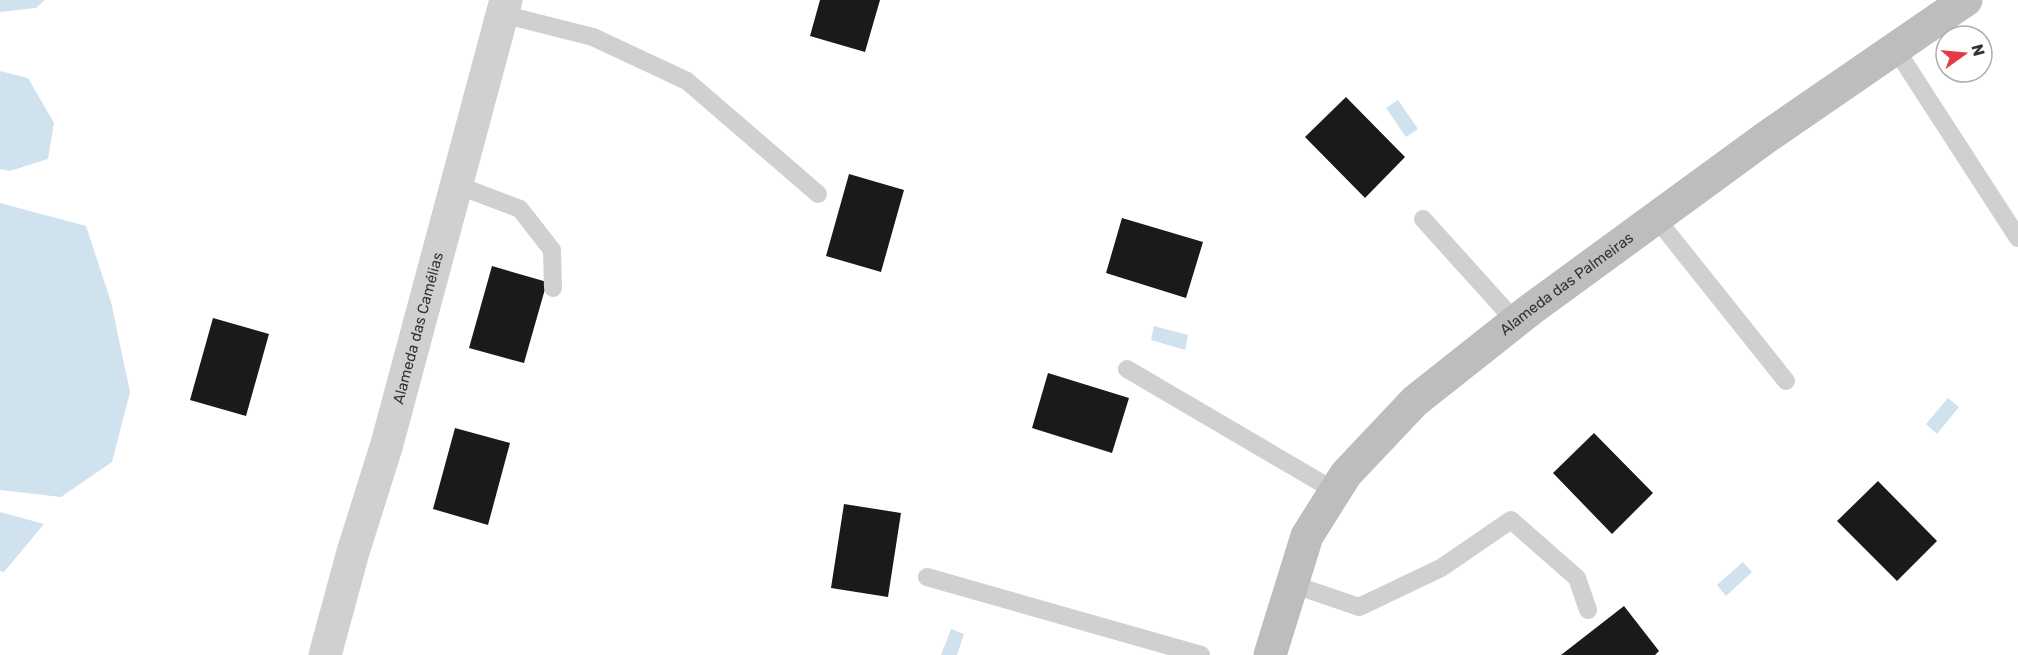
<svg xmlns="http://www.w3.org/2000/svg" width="2018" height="655" font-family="Rubik,sans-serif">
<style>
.water{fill:#cfe2ee}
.building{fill:#1a1a1a}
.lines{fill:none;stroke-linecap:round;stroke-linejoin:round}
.lane{stroke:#d0d0d0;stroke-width:18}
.street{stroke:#d0d0d0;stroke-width:33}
.secondary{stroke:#bdbdbd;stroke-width:33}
.labels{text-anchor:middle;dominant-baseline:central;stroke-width:6;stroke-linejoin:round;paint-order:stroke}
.street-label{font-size:15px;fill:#333;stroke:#fff}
</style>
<rect width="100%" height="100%" fill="#fff"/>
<!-- water -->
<path class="water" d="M0 0H45L36 8 0 12Z
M0 71 28 78 54 123 48 159 10 171 0 169Z
M1398 100 1418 129 1406 137 1386 108Z
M0 203 86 226 111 302 130 392 112 462 61 497 0 490Z
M1154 326 1188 335 1185 350 1151 340Z
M1948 398 1959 407 1937 434 1926 424Z
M0 512 44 524 4 572 0 571Z
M1743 562 1752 572 1726 596 1717 585Z
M951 629 964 634 957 655H941Z"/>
<!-- building -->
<path class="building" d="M820 0H880L865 52 810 36Z
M1346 97 1405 157 1365 198 1305 137Z
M849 174 904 190 881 272 826 256Z
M1122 218 1203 242 1186 298 1106 273Z
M492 266 547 282 524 363 469 348Z
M213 318 269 334 246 416 190 400Z
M1048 373 1129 398 1112 453 1032 428Z
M455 428 510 443 488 525 433 509Z
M1594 433 1653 493 1612 534 1553 473Z
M1878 481 1937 541 1897 581 1837 521Z
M844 504 901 513 888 597 831 588Z
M1624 606 1659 651 1655 655H1561Z"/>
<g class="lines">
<!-- lane -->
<path class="lane" d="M502 14 593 37 687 81 818 194
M1895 48 2018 238
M457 185 520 209 552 250 553 288
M1656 218 1786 381
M1423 219 1515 321
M1127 369 1335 491
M927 577 1201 655
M1292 584 1359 607 1441 568 1511 520 1577 578 1588 610"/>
<!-- street -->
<path class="street" id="s1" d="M325 655 353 552 387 444 506 0"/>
<!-- secondary -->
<path class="secondary" id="s2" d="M1270 655 1307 536 1346 474 1415 401 1530 310 1768 136 1966 0"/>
</g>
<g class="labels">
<!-- street labels -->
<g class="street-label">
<text stroke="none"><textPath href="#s2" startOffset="490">Alameda das Palmeiras</textPath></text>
<text stroke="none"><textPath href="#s1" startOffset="340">Alameda das Camélias</textPath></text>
</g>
</g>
<!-- north arrow -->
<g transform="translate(1964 54) rotate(75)"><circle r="28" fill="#ffffff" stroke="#adadad" stroke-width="1.5"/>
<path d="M0-4.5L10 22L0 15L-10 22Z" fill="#e63946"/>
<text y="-9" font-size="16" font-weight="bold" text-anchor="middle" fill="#333333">N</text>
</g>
</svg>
